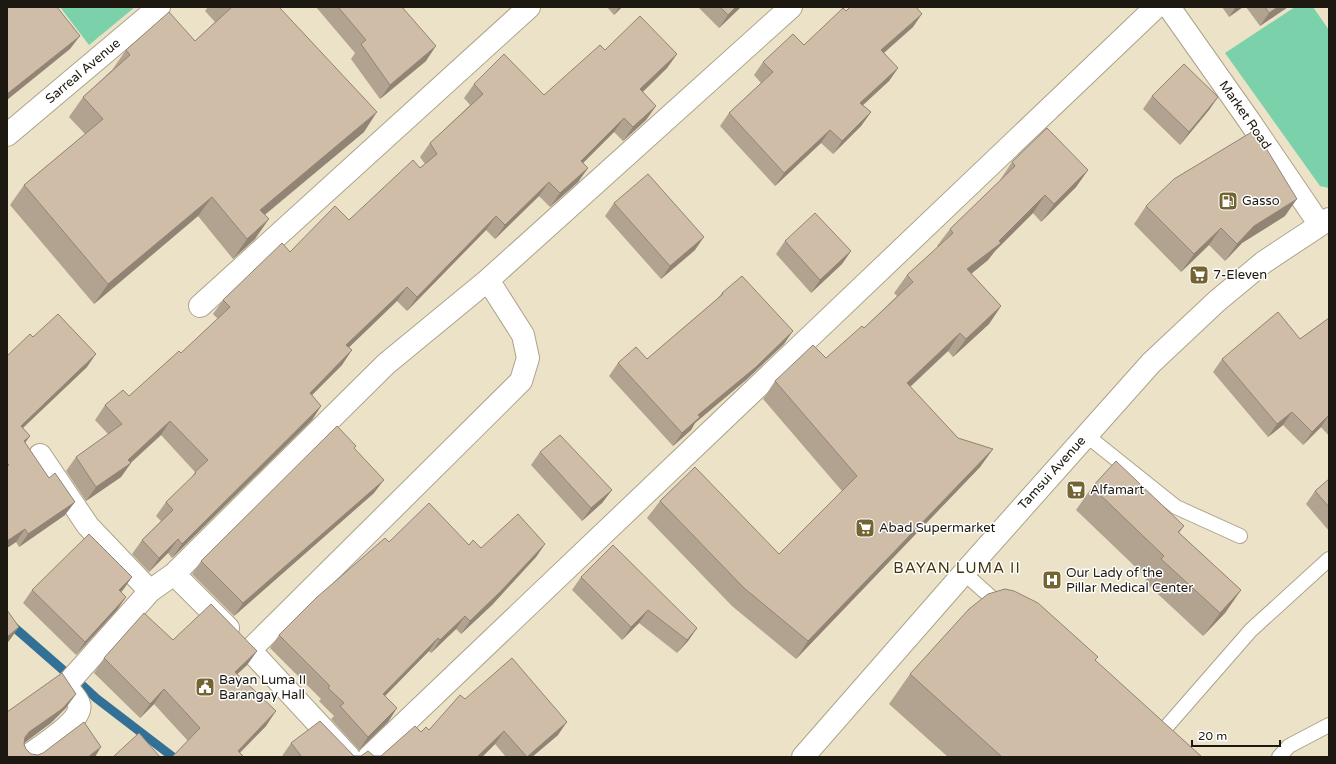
<svg xmlns="http://www.w3.org/2000/svg" width="1336" height="764" font-family="'Varela Round',sans-serif">
<style>
.green{fill:#7bd1a9}
.lines{fill:none;stroke-linecap:round;stroke-linejoin:round}
.stream{stroke:#327096;stroke-width:9}
.service-casing{stroke:#aca38a;stroke-width:16}
.minor-casing{stroke:#aca38a;stroke-width:24}
.tertiary-casing{stroke:#aca38a;stroke-width:24}
.service{stroke:#fff;stroke-width:14}
.minor{stroke:#fff;stroke-width:22}
.tertiary{stroke:#fff;stroke-width:22}
.wall{fill:#b2a390}
.shaded-wall{fill:#918475}
.building{fill:#cfbda7;stroke:#918475}
.labels{text-anchor:middle;dominant-baseline:central;stroke-width:3;stroke-linejoin:round;paint-order:stroke}
.street-label{font-size:13px;fill:#1d1910;stroke:#fff}
.poi-label{font-size:13px;fill:#1d1910;stroke:#fff;text-anchor:start}
.quarter-label{font-size:15px;letter-spacing:1px;fill:#41350b;stroke:#fff}
</style>
<rect width="100%" height="100%" fill="#ece2c7"/>
<!-- green -->
<path class="green" d="M60 7H135L89 45Z
M1295 7H1313L1329 30V188L1320 186 1225 53Z"/>
<g class="lines">
<!-- stream -->
<path class="stream" d="M7 621 63 670
M82 685 96 698 173 757"/>
<!-- service casing -->
<g class="service-casing">
<path id="service" d="M1086 435 1176 507 1240 536
M964 573 1002 607
M1155 740 1251 630 1329 559
M1279 757 1289 746 1329 725"/>
</g>
<!-- minor casing -->
<g class="minor-casing">
<path id="minor" d="M7 135 159 7
M200 306 529 7
M40 455 88 526 150 591
M174 574 228 628
M26 757C38 748 85 720 79 704 76 695 68 693 68 683L150 591 174 574 386 364 488 280 791 7
M349 757 250 650 521 381 528 358 523 335 488 280
M369 757 1156 7"/>
</g>
<!-- tertiary casing -->
<g class="tertiary-casing">
<path id="tertiary" d="M1169 7 1248 119 1320 225
M803 757 964 573 1151 363 1217 301 1264 262 1329 219"/>
</g>
<!-- service -->
<use href="#service" class="service"/>
<!-- minor -->
<use href="#minor" class="minor"/>
<!-- tertiary -->
<use href="#tertiary" class="tertiary"/>
</g>
<!-- wall -->
<path class="wall" d="M208 7H279L364 132 265 215 255 239 233 259 198 216 94 304 10 205 24 185 85 134 69 117 83 97 112 70 126 50 195 41 215 22 205 11Z
M316 7H402L426 61 380 99 351 59 355 53Z
M607 7H622L614 15Z
M698 7H741L719 28Z
M1222 7H1243L1229 17Z
M1246 7H1288L1260 26Z
M846 11 913 27 884 53 898 68 889 81 863 105 871 112 861 126 833 154 821 143 775 186 720 126 729 113 761 83 754 75 763 62 804 45Z
M605 50 677 54 667 68 643 92 656 106 646 120 623 141 614 132 583 163 588 168 578 182 550 207 539 196 495 239 486 230 407 311 397 301 349 347 342 365 312 395 321 406 312 420 172 558 168 553 149 572 132 554 142 540 161 521 156 516 166 502 189 481 195 472 161 435 131 463 121 477 86 501 66 471 76 457 108 434 95 420 105 405 129 396 181 353 218 319 213 314 223 300 290 252 349 220 425 164 420 157 430 143 470 105 464 98 474 84 544 95Z
M1152 96 1218 97 1209 110 1180 145 1143 109Z
M1012 162 1088 170 1076 187 1041 222 1033 213 995 251 988 260 971 274 1001 306 989 324 953 357 948 351 910 387 958 438 993 449 980 467 796 659 732 606 647 518 660 501 779 554 842 491 763 399 775 381 826 358 864 328 897 296 894 293 907 275 938 247 937 246 950 229 1000 181V180Z
M614 203 695 250 661 279 605 216Z
M1146 206 1285 216 1242 243 1225 261 1209 245 1181 272 1134 224Z
M785 241 851 251 842 264 811 293 776 254Z
M722 293 784 344 746 380 695 423 691 430 673 446 609 376 618 363 647 359 717 299Z
M1329 318V436L1321 427 1303 445 1283 425 1268 437 1213 372 1222 359 1300 339Z
M33 337 87 367 23 428 30 436 25 443 65 515 19 547 16 542 7 548V356Z
M354 448 374 493 234 616 192 574 201 561Z
M540 452 612 490 602 503 582 521 531 465Z
M1329 479V531L1306 504 1315 491Z
M1092 487 1184 526 1179 533 1241 590 1225 613 1203 636 1145 582 1147 578 1076 510Z
M389 542 469 545 481 548 545 544 536 557 492 605 461 634 456 629 431 653 429 651 385 696 397 708 388 722 359 750 331 719 334 716 319 701 321 699 270 648 279 635Z
M132 577 121 592 126 597 117 610 76 655 23 603 32 590Z
M581 577 697 628 688 641 677 653 639 623 622 640 572 590Z
M173 640 257 651 247 665 237 674 266 726 240 753 188 741 154 704 140 718 94 673 104 658Z
M1095 661 1202 757H948L889 704 910 674Z
M465 699 558 735 532 757H506L495 744 482 757H283L282 756 291 743 354 756H381L421 732 429 730Z"/>
<!-- shaded-wall -->
<path class="shaded-wall" d="M619 7H622L614 15Z
M736 7H741L719 28 728 15Z
M1236 7H1243L1229 17Z
M1278 7H1288L1260 26 1269 13Z
M922 14 913 27 872 63 881 50Z
M80 36 70 49 7 100V94Z
M436 46 426 61 380 99 390 85Z
M677 54 667 68 630 104 640 89Z
M898 68 889 81 851 116 860 103Z
M1218 97 1209 110 1180 145 1189 132Z
M656 106 646 120 623 141 633 127Z
M377 112 364 132 246 230 260 210Z
M871 112 861 126 833 154 842 141Z
M624 118 614 132 571 175 581 161Z
M830 130 821 143 775 186 784 173Z
M588 168 578 182 550 207 560 193Z
M1088 170 1076 187 1041 222 1054 204Z
M549 182 539 196 495 239 505 225Z
M1045 195 1033 213 995 251 988 260 955 287 967 269 999 241Z
M212 197 198 216 94 304 108 284Z
M1297 199 1285 216 1242 243 1225 261 1237 244 1254 226Z
M496 216 486 230 407 311 417 297Z
M269 219 255 239 233 259 247 239Z
M1221 228 1209 245 1181 272 1194 254Z
M704 237 695 250 661 279 670 266Z
M851 251 842 264 811 293 820 280Z
M407 287 397 301 337 359 346 345Z
M1001 306 989 324 953 357 966 339Z
M793 331 784 344 746 380 695 423 691 430 673 446 682 433 698 415Z
M960 333 948 351 895 401 907 383Z
M352 350 342 365 300 407 310 393Z
M96 354 87 367 11 439 21 426Z
M321 406 312 420 172 558 182 544Z
M1292 412 1283 425 1268 437 1277 424Z
M1329 415 1321 427 1303 445 1312 432Z
M170 421 161 435 130 463H131L121 477 86 501 96 487 128 460Z
M30 436 20 449 24 441Z
M993 449 980 467 796 659 808 641Z
M384 480 374 493 234 616 243 603Z
M612 490 602 503 582 521 591 508Z
M75 502 65 515 19 547 28 534Z
M25 529 16 542 7 548V541Z
M178 539 168 553 149 572 159 558Z
M545 544 536 557 492 605 461 634 470 621Z
M132 577 123 590 110 603 119 590Z
M1241 590 1225 613 1203 636 1220 613Z
M126 597 117 610 76 655 85 642Z
M648 610 639 623 622 640 631 627Z
M465 616 456 629 431 653 440 640Z
M19 627 9 641 7 643V637Z
M697 628 688 641 677 653 687 640Z
M438 638 429 651 374 707 383 694Z
M257 651 247 665 225 686 235 672Z
M164 689 154 704 140 718 150 704Z
M76 694 66 708 51 723 19 747 15 752 29 732Z
M397 708 388 722 359 750 368 737Z
M276 711 266 726 235 757 238 751Z
M567 722 558 735 532 757H526Z
M504 731 495 744 482 757H477Z
M101 747 95 757H88Z"/>
<!-- building -->
<path class="building" d="M7 7H57L80 36 7 94Z
M232 7H279L377 112 260 210 269 219 247 239 212 197 108 284 24 185 103 119 83 97 130 55 126 50 169 12 195 41Z
M338 7H402L436 46 390 85 361 44 366 40Z
M720 7H736L728 15Z
M850 7H916L922 14 881 50 898 68 860 103 871 112 842 141 830 130 784 173 729 113 773 72 763 62 793 34 804 45 843 8 846 11Z
M1265 7H1278L1269 13Z
M640 16 677 54 640 89 656 106 633 127 624 118 581 161 588 168 560 193 549 182 505 225 496 216 417 297 407 287 346 345 352 350 310 393 321 406 182 544 178 539 159 558 142 540 173 510 166 502 196 473 195 472 208 460 170 421 128 460 131 463 96 487 76 457 122 424 105 405 123 390 129 396 179 351 181 353 230 307 223 300 282 243 290 252 335 206 349 220 413 160 420 168 437 154 430 143 483 94 474 84 504 54 544 95 600 45 605 50Z
M1184 64 1218 97 1189 132 1152 96Z
M1047 128 1088 170 1054 204 1045 195 999 241 1001 243 967 269 1001 306 966 339 960 333 907 383 958 438 993 449 808 641 744 588 660 501 695 467 779 554 857 476 775 381 813 345 826 358 862 326 864 328 913 282 907 275 953 233 950 229 1015 166 1012 162Z
M1255 130 1297 199 1254 226 1237 244 1221 228 1194 254 1146 206 1174 179Z
M648 174 704 237 670 266 614 203Z
M815 213 851 251 820 280 785 241Z
M742 276 793 331 756 367 698 415 700 417 682 433 618 363 636 347 647 359 723 294 722 293Z
M1278 312 1300 339 1329 318V415L1312 432 1292 412 1277 424 1222 359Z
M58 314 96 354 21 426 30 436 24 441 49 478 55 473 75 502 28 534 25 529 7 541V466L9 465 7 463V356L30 334 33 337Z
M337 426 356 446 354 448 384 480 243 603 201 561Z
M560 435 612 490 591 508 540 452Z
M1116 461 1184 526 1178 532 1241 590 1220 613 1161 559 1164 556 1092 487Z
M1329 479V507L1315 491Z
M429 503 469 545 473 540 481 548 518 514 545 544 501 591 470 621 465 616 440 640 438 638 383 694 397 708 368 737 340 706 344 703 328 688 330 686 279 635 316 598 385 538 389 542Z
M89 534 132 577 119 590 126 597 85 642 32 590Z
M613 545 697 628 687 640 648 610 631 627 581 577Z
M1005 589 1014 591 1038 603 1098 657 1095 660 1202 757H1002L910 674 969 609 988 594Z
M211 604 257 651 235 672 276 711 238 751 244 757H172L200 728 164 689 150 704 104 658 144 613 173 640Z
M7 610 19 627 7 637Z
M512 658 567 722 527 757 504 731 477 757H302L291 743 320 721 354 756H361L368 751 374 756H381L415 726 421 732 426 727 429 730 460 695 465 699Z
M62 673 76 694 62 709 29 732 25 737 24 744 26 749 31 754 38 755 43 753 84 722 101 747 88 757H7V712Z
M139 733 160 757H113Z"/>
<!-- icons -->
<defs>
<g id="fuel-square" transform="scale(1)"><rect x="-9" y="-9" width="18" height="18" rx="4" fill="#746432" stroke="#fff"/><path d="M-5.5-6h7V0h2V4h1.3V-2.5L3-4.5l.8-.8L6-3V5H2.5V1h-1V6h-7ZM-4.2-4.7v3.2H.2V-4.7Z" fill="#fff"/></g>
<g id="supermarket-square" transform="scale(1)"><rect x="-9" y="-9" width="18" height="18" rx="4" fill="#746432" stroke="#fff"/><path d="M-6-5.5h2.5l.6 2H6L4.5 2H-2.5L-4.4-4H-6ZM-1.5 3.2a1.3 1.3 0 1 0 .1 0ZM3 3.2a1.3 1.3 0 1 0 .1 0Z" fill="#fff"/></g>
<g id="hospital-square" transform="scale(1)"><rect x="-9" y="-9" width="18" height="18" rx="4" fill="#746432" stroke="#fff"/><path d="M-5-5h3v3.5h4V-5h3V5h-3V1.5h-4V5h-3Z" fill="#fff"/></g>
<g id="civic-square" transform="scale(1)"><rect x="-9" y="-9" width="18" height="18" rx="4" fill="#746432" stroke="#fff"/><path d="M-.6-6.5H3V-4.5H.6V-3L4-1V1h2V6H-6V1h2V-1L-.6-3ZM-1.2 2.5V6h2.4V2.5Z" fill="#fff"/></g>
</defs>
<g fill-rule="evenodd">
<use href="#fuel-square" x="1228" y="201"/>
<use href="#supermarket-square" x="1199" y="275"/>
<use href="#supermarket-square" x="1076" y="490"/>
<use href="#supermarket-square" x="865" y="528"/>
<use href="#hospital-square" x="1052" y="580"/>
<use href="#civic-square" x="205" y="687"/>
</g>
<g class="labels">
<!-- street labels -->
<g class="street-label">
<text transform="translate(83 71) rotate(-40)">Sarreal Avenue</text>
<text transform="translate(1245 115) rotate(55)">Market Road</text>
<text transform="translate(1052 473) rotate(-48)">Tamsui Avenue</text>
</g>
<!-- poi labels -->
<g class="poi-label">
<text x="1242" y="201">Gasso</text>
<text x="1213" y="275">7-Eleven</text>
<text x="1090" y="490">Alfamart</text>
<text x="879" y="528">Abad Supermarket</text>
<text x="1066" y="573">Our Lady of the<tspan x="1066" dy="15">Pillar Medical Center</tspan></text>
<text x="219" y="680">Bayan Luma II<tspan x="219" dy="15">Barangay Hall</tspan></text>
</g>
<!-- quarter labels -->
<g class="quarter-label">
<text x="957" y="568">BAYAN LUMA II</text>
</g>
</g>
<!-- border -->
<rect width="1336" height="764" fill="none" stroke="#1d1910" stroke-width="16"/>
<!-- scale -->
<path d="M1192 740v6h88v-6" fill="none" stroke="#1d1910" stroke-width="2"/>
<text x="1198" y="740" font-size="12" fill="#1d1910" stroke="#ffffff" stroke-width="3" paint-order="stroke">20 m</text>
</svg>
